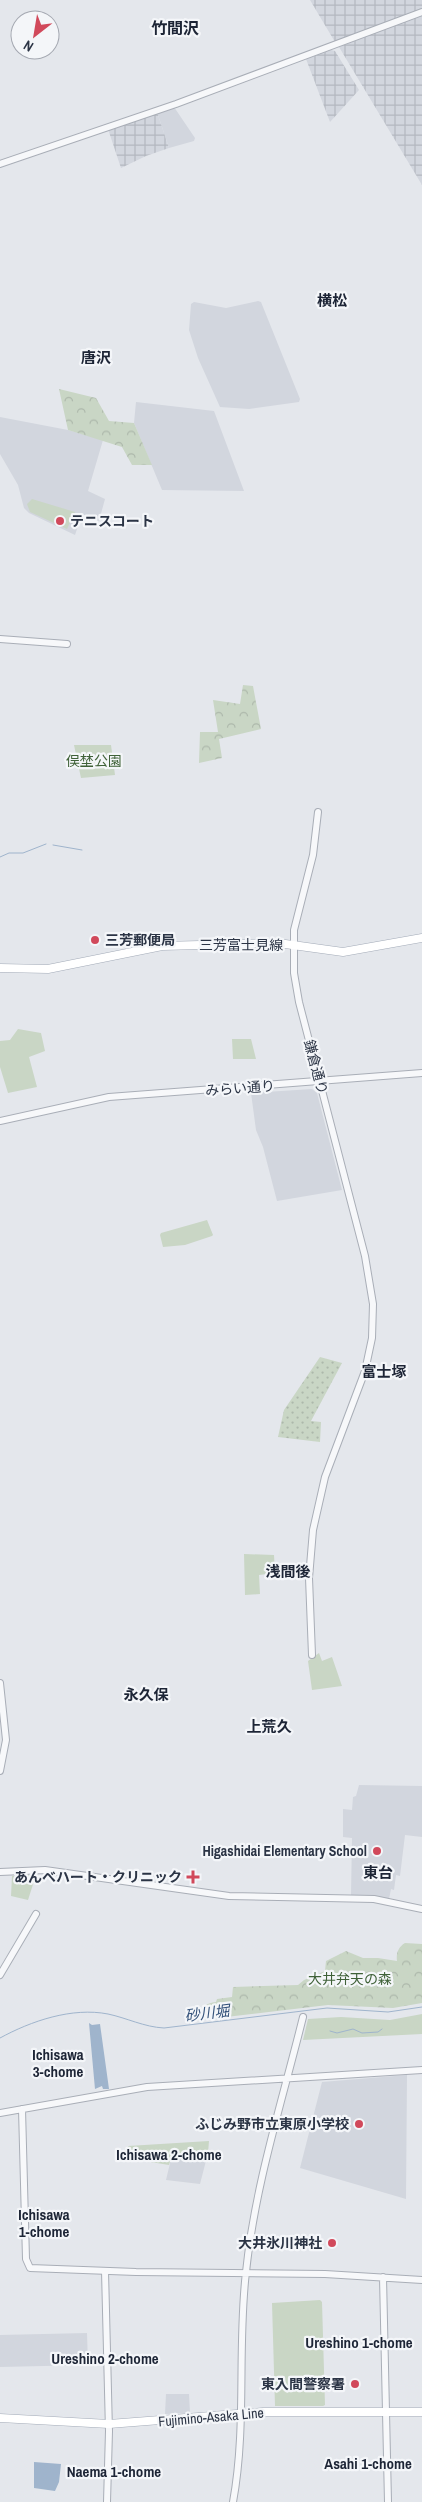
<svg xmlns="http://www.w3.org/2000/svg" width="422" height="2502" font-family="'Archivo Narrow','Noto Sans JP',sans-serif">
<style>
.built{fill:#d2d6de}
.industrial{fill:url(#industrial-grid)}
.grass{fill:url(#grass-dots)}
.forest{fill:url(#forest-crowns)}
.park{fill:#c9d6c5}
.water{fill:#9fb4cc}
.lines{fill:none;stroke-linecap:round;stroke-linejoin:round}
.stream{stroke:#9fb4cc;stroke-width:1}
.minor-casing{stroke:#a9aeb7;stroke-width:8}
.major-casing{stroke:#a3abb8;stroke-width:9}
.minor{stroke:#f7f8fa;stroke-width:6}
.major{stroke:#fff;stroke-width:8}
.poi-dot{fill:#d1495b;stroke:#f4f6f9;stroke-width:2}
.labels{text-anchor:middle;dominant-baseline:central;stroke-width:4.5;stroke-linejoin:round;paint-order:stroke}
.poi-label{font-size:14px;font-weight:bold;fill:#2b3445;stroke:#f4f6f9;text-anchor:end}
.park-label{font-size:14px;fill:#3f6138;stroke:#f4f6f9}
.street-label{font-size:14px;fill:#2b3445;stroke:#f4f6f9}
.neighbourhood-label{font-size:15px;font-weight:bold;fill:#1d2536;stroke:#f4f6f9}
.water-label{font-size:15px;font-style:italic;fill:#34527a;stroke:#f4f6f9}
.quarter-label{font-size:16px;font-weight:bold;fill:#1d2536;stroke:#f4f6f9}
</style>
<defs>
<pattern id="industrial-grid" width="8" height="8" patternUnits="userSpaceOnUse" patternTransform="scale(1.25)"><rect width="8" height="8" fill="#d2d6de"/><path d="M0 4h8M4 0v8" fill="none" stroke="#b4b8c0"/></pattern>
<pattern id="grass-dots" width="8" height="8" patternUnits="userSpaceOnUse" patternTransform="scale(1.25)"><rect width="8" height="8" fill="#c9d6c5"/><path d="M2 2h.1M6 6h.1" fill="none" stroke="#adb8ab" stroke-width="1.8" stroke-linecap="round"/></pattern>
<pattern id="forest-crowns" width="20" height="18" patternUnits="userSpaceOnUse" patternTransform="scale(1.25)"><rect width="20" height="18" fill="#c9d6c5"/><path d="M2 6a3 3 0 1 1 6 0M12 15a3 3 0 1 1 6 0" fill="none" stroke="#adb8ab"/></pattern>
</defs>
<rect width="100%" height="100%" fill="#e4e7ec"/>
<!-- built -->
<path class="built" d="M174 107 195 138 194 141 169 148 157 112Z
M258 301 261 302 300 399 299 402 249 409 220 407 198 358 189 330 191 304 194 302 226 308Z
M136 402 214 411 244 491 162 490 134 423Z
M0 417 68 430 103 440 88 491 105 499 99 521 82 514 75 535 29 513 24 508 18 485 0 454Z
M312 1089 317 1093 342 1190 277 1201 263 1147 256 1130 251 1093Z
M359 1785 422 1786V1837L405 1835 400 1876 396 1875 394 1890 391 1889 389 1899 351 1895 352 1838 343 1837V1809L352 1810 353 1797 356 1796Z
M407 2075 406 2199 300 2168 322 2082Z
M208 2153 200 2184 166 2180 172 2155Z
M87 2333 88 2365 0 2367V2335Z
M166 2394H189L190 2413 165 2414Z"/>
<!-- industrial -->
<path class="industrial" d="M310 0H422V9L335 42Z
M422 15V185L339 47Z
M331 50 335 51 359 90 330 122 306 59Z
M157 112 169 148 146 156 121 168 108 129Z"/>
<!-- grass -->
<path class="grass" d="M320 1357 342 1363 311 1421 321 1422 320 1442 278 1437 284 1410Z"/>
<!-- forest -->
<path class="forest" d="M59 389 96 398 109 421 134 423 152 465H132L122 447 68 430Z
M243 685 253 686 261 729 219 739 222 758 199 763 200 732H218L213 700 240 704Z
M405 1943 422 1944V2003L393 2008 328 2005 192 2021 188 2019 190 2016 200 2013C205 2006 206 2003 216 2002L217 1999 232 1997 233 1987 298 1985 304 1980 325 1971 326 1961 346 1951 363 1958H378L397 1961C396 1954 398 1947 405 1943Z"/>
<!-- park -->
<path class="park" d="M32 499 75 512 67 529 30 512 27 504Z
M74 745H111L115 775 81 778Z
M18 1029 41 1033 45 1051 29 1057 37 1087 8 1093 0 1067V1041L10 1040Z
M232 1039H251L256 1059H233Z
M207 1220 213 1235 212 1236 185 1245 163 1247 160 1235 161 1233Z
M244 1554 274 1555 275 1573 259 1575 260 1594 245 1595Z
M319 1653 322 1661 332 1657 342 1686 312 1690 308 1661Z
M34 1875H36L28 1900 11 1896 12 1876Z
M422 2014V2034L303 2040 308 2019 341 2017 390 2020Z
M209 2141 208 2153 172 2155 169 2165 126 2158 128 2146Z
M320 2300 322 2302 325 2405 323 2406H275L272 2303Z"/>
<!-- water -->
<path class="water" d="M89 2023 92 2025 100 2024 109 2089H103L102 2086 95 2089Z
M34 2462 61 2464 59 2482 55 2491 34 2488Z"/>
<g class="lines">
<!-- stream -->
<path class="stream" d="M53 845 82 850
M0 857 9 853H23L46 844
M330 2031 337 2033 353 2029 362 2033 378 2032 382 2029
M0 2038C31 2021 72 2007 108 2014 127 2018 144 2027 164 2028L327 2008 388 2012 422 2007"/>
<!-- minor casing -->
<g class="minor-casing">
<path id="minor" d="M0 164 176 104 422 12
M0 639 67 644
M0 1121 109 1097 422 1073
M312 1655 309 1578 313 1530 325 1477 365 1371 372 1338 373 1304 365 1256 299 1002 294 973V930L313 855 318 812
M0 1683 6 1740 0 1771
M0 1872 45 1870 229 1896 374 1899 422 1909
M0 1975 36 1914
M22 2109 26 2259 30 2268 136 2272 325 2274 422 2280
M0 2113 147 2087 422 2070
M105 2271 109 2431 107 2502
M383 2277 388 2502
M233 2502C247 2426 237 2348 246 2272 255 2185 282 2102 303 2017"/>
</g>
<!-- major casing -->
<g class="major-casing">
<path id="major" d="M0 968 48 969 162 946 278 943 343 952 422 938
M0 2418 109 2424 263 2412H422"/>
</g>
<!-- minor -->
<use href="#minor" class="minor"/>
<!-- major -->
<use href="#major" class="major"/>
</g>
<!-- markers -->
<g class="poi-dot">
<circle cx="60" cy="521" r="5"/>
<circle cx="95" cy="940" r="5"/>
<circle cx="377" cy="1851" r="5"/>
<path d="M190.5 1869.5h5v5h5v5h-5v5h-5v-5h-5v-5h5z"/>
<circle cx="359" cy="2124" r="5"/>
<circle cx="332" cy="2243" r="5"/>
<circle cx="355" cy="2384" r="5"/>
</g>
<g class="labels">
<!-- poi labels -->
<g class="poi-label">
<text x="70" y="521" text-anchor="start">テニスコート</text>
<text x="105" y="940" text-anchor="start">三芳郵便局</text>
<text x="367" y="1851">Higashidai Elementary School</text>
<text x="182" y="1877">あんべハート・クリニック</text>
<text x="349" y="2124">ふじみ野市立東原小学校</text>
<text x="322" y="2243">大井氷川神社</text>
<text x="345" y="2384">東入間警察署</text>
</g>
<!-- park labels -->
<g class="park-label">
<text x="94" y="761">俣埜公園</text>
<text x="350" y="1979">大井弁天の森</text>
</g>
<!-- street labels -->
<g class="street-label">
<text x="241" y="945">三芳富士見線</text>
<text transform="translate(316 1067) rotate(75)">鎌倉通り</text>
<text transform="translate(240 1088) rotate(-4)">みらい通り</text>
<text transform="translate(211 2417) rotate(-5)">Fujimino-Asaka Line</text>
</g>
<!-- neighbourhood labels -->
<g class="neighbourhood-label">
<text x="332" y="300">横松</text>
<text x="96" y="357">唐沢</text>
<text x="384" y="1371">富士塚</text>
<text x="288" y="1571">浅間後</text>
<text x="146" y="1694">永久保</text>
<text x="269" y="1726">上荒久</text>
<text x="378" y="1872">東台</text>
<text x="58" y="2054">Ichisawa<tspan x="58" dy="17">3-chome</tspan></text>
<text x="169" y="2154">Ichisawa 2-chome</text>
<text x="44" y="2214">Ichisawa<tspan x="44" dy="17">1-chome</tspan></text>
<text x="359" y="2342">Ureshino 1-chome</text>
<text x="105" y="2358">Ureshino 2-chome</text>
<text x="368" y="2463">Asahi 1-chome</text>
<text x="114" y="2471">Naema 1-chome</text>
</g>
<!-- water labels -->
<g class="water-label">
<text transform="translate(207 2013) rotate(-7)">砂川堀</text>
</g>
<!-- quarter labels -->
<g class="quarter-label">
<text x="175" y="28">竹間沢</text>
</g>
</g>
<!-- north arrow -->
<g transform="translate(35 35) rotate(211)"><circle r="24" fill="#f4f6f9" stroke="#a4a8b1"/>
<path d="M0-4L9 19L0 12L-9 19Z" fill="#d1495b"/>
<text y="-8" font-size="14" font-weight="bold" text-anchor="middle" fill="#2b3445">N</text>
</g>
</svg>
